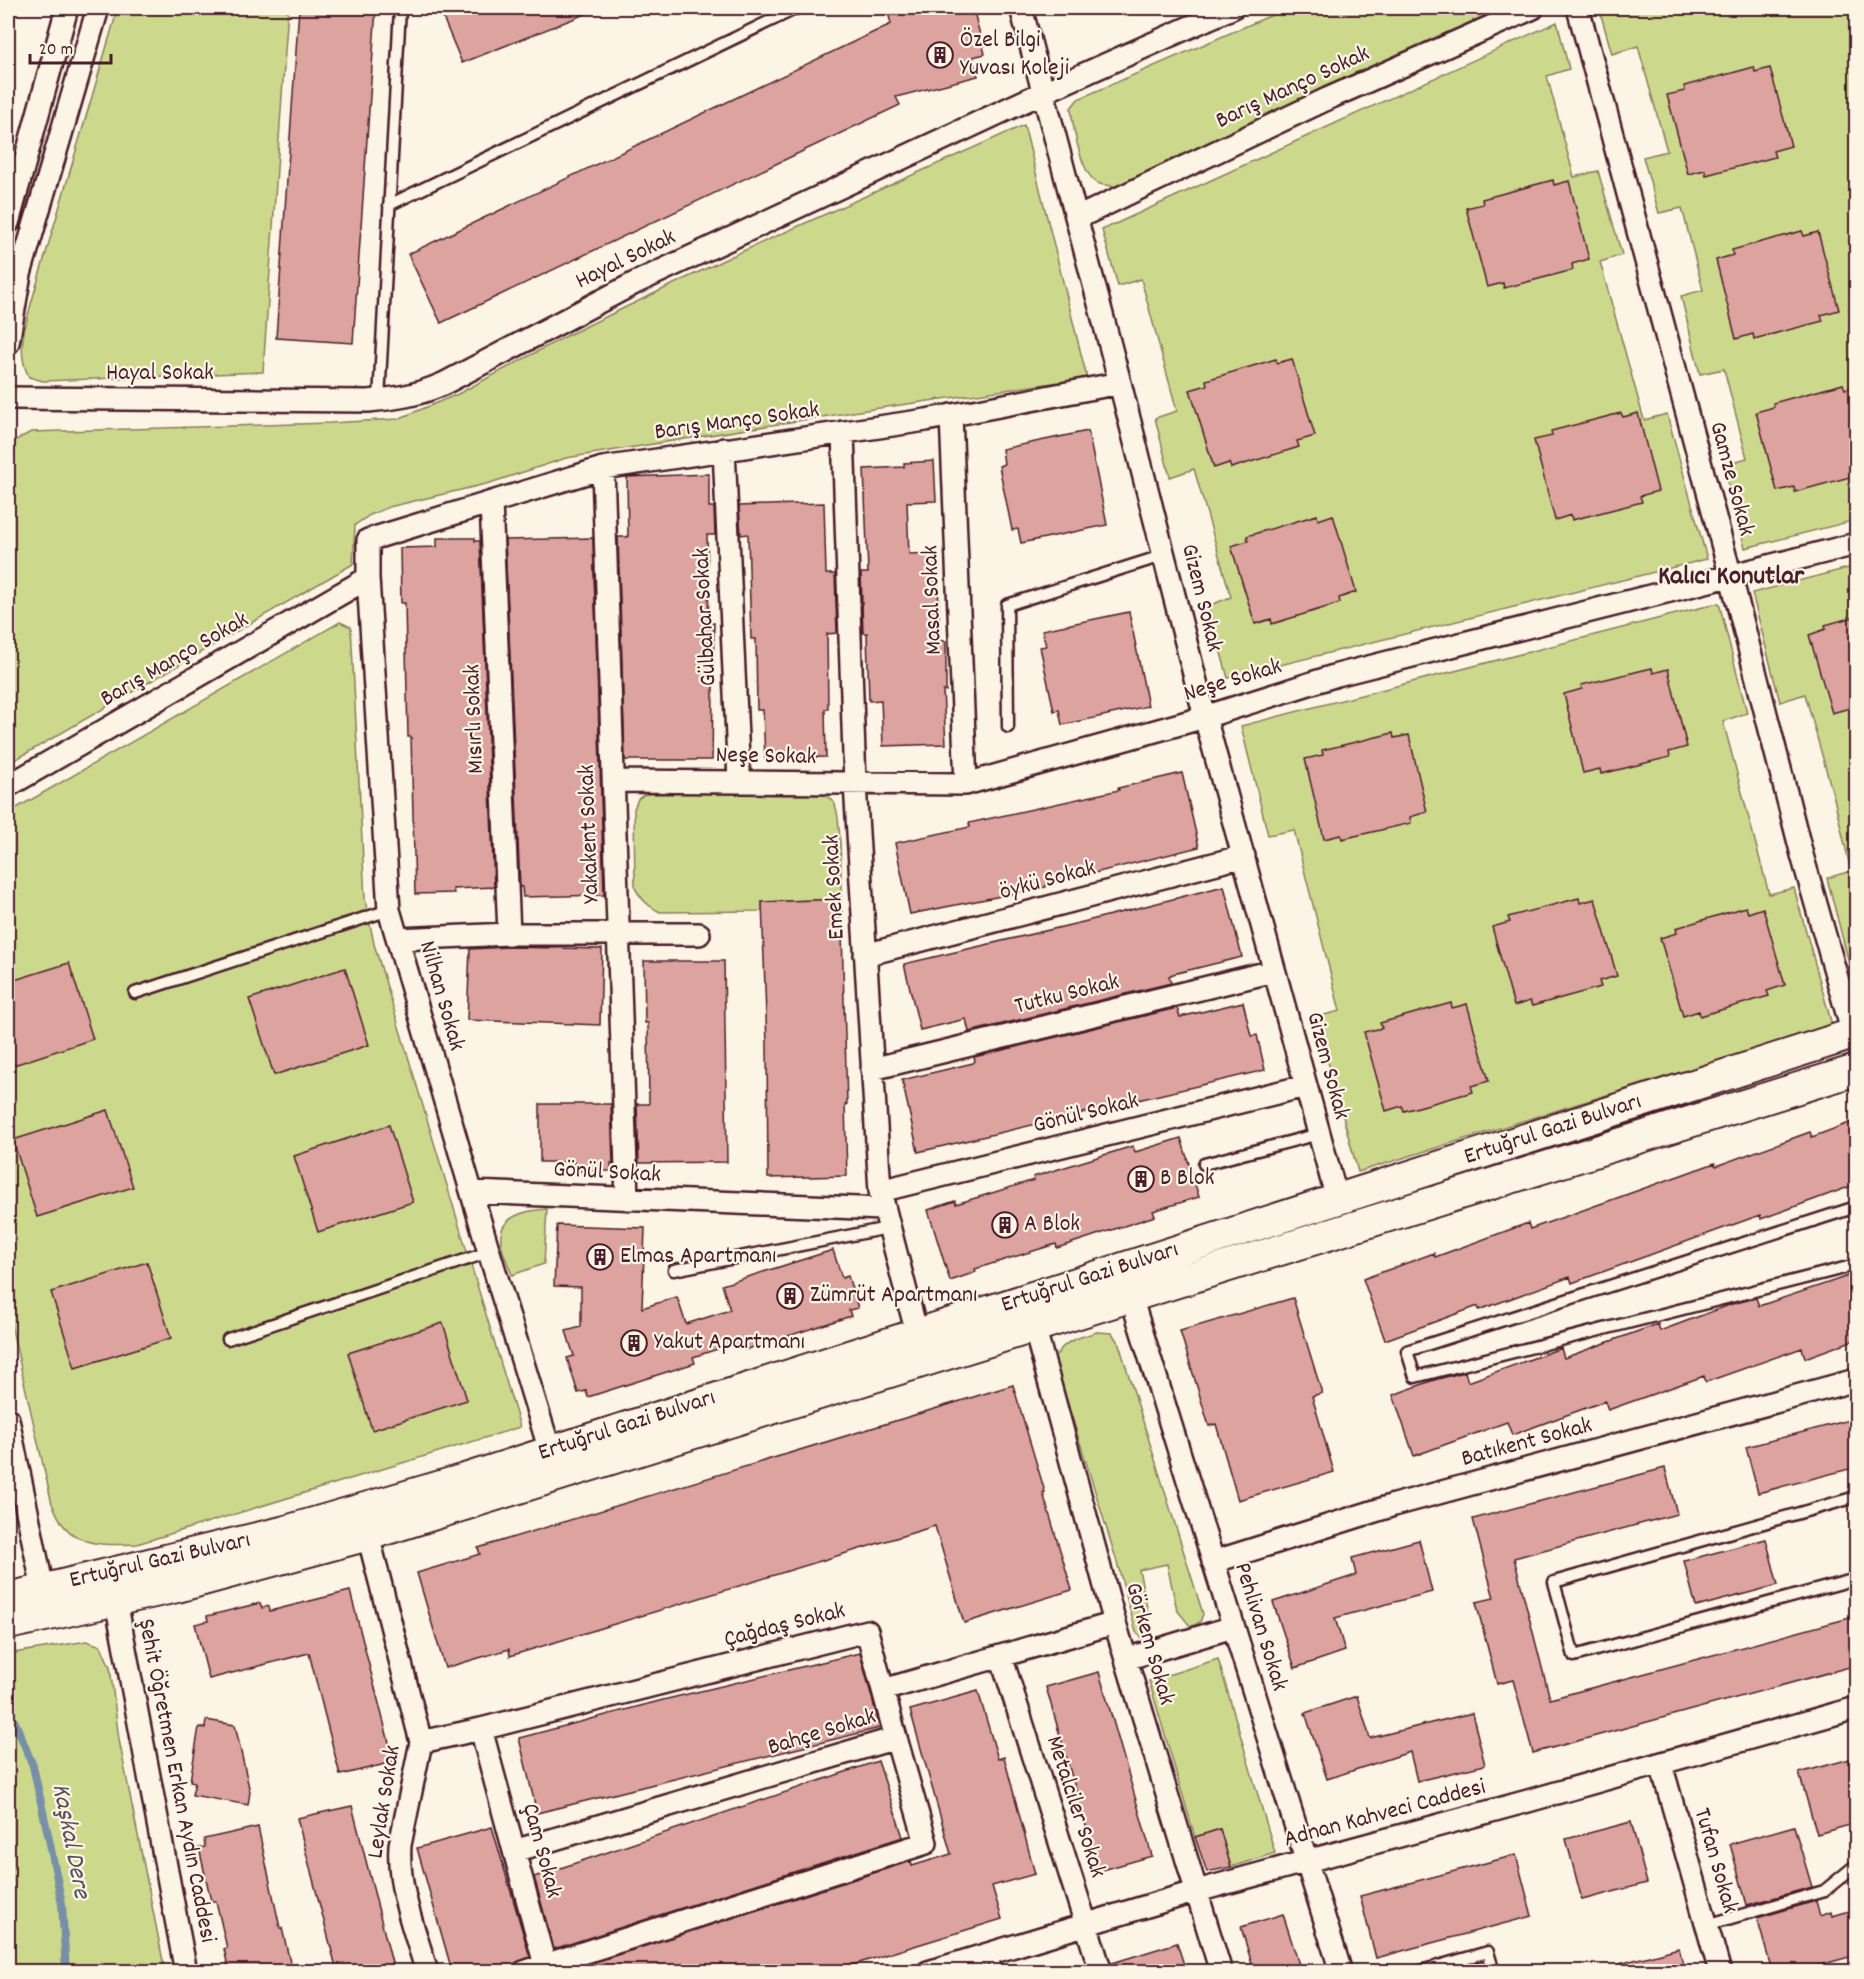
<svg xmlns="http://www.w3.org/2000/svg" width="1864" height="1979" font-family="Dekko,sans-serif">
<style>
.green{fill:#ccd98d;stroke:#8b7c5c;stroke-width:1.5}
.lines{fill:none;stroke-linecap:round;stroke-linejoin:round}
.stream{stroke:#7890a7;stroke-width:8}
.building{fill:#dda39e;stroke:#4a1f2b;stroke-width:1.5}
.lane-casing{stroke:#4a1f2b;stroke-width:15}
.street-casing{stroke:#4a1f2b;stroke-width:26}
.secondary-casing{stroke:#4a1f2b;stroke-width:34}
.lane{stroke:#fcf5e5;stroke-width:10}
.street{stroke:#fcf5e5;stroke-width:21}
.secondary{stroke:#fcf5e5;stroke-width:30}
.labels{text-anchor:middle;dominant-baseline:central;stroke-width:4.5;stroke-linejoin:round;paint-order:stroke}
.poi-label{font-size:24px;fill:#4a1f2b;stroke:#fcf5e5;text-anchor:start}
.street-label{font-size:24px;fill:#4a1f2b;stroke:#fcf5e5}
.water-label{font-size:26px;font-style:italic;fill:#5d4e5e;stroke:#fcf5e5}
.quarter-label{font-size:27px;font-weight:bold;fill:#4a1f2b;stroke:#fcf5e5}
</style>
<rect width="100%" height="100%" fill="#fcf5e5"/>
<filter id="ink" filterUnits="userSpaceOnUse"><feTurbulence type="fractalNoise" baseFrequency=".0167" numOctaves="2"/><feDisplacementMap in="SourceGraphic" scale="12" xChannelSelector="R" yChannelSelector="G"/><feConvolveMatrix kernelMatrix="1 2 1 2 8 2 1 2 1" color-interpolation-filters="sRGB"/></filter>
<g filter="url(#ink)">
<!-- green -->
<path class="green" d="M118 8H288L263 372 43 381 29 377C15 351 26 323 33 297Z
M1288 8H1507L1124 187C1116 186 1107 186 1100 184 1081 178 1073 127 1071 108L1078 99Z
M1599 8H1856V520L1745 548 1723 465 1747 458 1724 369 1700 374 1681 296 1703 290 1682 208 1659 213 1643 157 1667 151 1638 46 1612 54Z
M1557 22 1569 69 1547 76 1574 177 1598 171 1622 255 1600 262 1644 420 1667 414 1707 559 1228 678 1208 606 1231 597 1194 469 1170 477 1155 418 1177 411 1141 279 1118 286 1102 230Z
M1024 125 1087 378 859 411 566 458 490 483 389 507 370 515 355 525 353 564 8 764V454L14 441 31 432 330 423 398 419 458 394 570 334 732 256Z
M1856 566V990L1827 878 1851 871 1834 798 1805 694 1780 702 1752 593Z
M1719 603 1747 713 1723 721 1769 894 1794 888 1832 1025 1358 1172 1316 1017 1340 1011 1294 830 1268 835 1241 726Z
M340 622 351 627 365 899 374 944 520 1427 137 1544C112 1545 82 1548 64 1526 59 1520 56 1511 52 1504L8 1312V813Z
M798 790C810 792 824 792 833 801 842 811 841 882 841 899L762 902V911L660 912C648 906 642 900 635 888L634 809 638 799 645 794Z
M547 1209 544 1264 512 1275C508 1263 499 1247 501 1234 504 1214 531 1210 547 1209Z
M1097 1332 1112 1333 1119 1344 1203 1614 1200 1622 1191 1627 1177 1610 1167 1564 1139 1570 1149 1617 1152 1642 1144 1640 1136 1632 1117 1562 1054 1359C1064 1340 1077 1338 1097 1332Z
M87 1641 101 1646 110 1667 119 1740 165 1971H8V1654Z
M1218 1659 1275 1853 1231 1867 1220 1829 1195 1837 1149 1681Z"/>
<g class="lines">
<!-- stream -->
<path class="stream" d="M15 1722 33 1766 49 1839 62 1904 66 1972"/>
</g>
<!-- building -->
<path class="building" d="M299 8H376L353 343 276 338Z
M439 8H598V9L462 63Z
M887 8H973L985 54 973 57 978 76 896 97 900 105 441 323 408 254 891 24Z
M1754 67 1755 72 1770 68 1791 146 1773 151 1775 157 1706 175 1705 170 1688 174 1667 95 1685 91 1684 86Z
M1553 180 1554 185 1569 181 1589 259 1572 264 1573 270 1504 288 1503 283 1487 287 1466 208 1483 204 1482 199Z
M1802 231 1804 236 1818 232 1839 310 1821 315 1823 321 1754 339 1753 334 1736 339 1716 260 1733 255 1732 250Z
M1276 359 1277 363 1292 359 1315 436 1297 441 1299 447 1231 468 1229 463 1214 468 1190 390 1207 385 1206 380Z
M1843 384 1845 389 1857 386V475L1795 492 1794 487 1777 491 1756 412 1774 407 1773 403Z
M1621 413 1623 417 1638 413 1658 491 1640 496 1642 502 1572 520 1571 515 1555 520 1534 440 1552 436 1551 431Z
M1088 431 1107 525 1021 543 1018 529 1012 530 999 466 1004 464 1002 449Z
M934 461 936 501 907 502 909 554 937 553 940 641H946V691H943L946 744 883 746 881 700 869 701 867 633H863L861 573H868L864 469 904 467V463Z
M709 474V507H714L715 535H707L709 623H714L712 760H625L618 537H628L627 477Z
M824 503 826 574H835L837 633 827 634 828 709H825L826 757 765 759 763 710H757L756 639H751L748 534 741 535 739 506Z
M1317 515 1318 520 1333 515 1356 592 1339 598 1340 603 1272 624 1271 619 1255 624 1231 546 1248 541 1247 536Z
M437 538H475V541H480L494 887 453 889 454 893 415 894 411 737H408L405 603H401L400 548 437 547Z
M593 538 604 895 523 897 522 887H520L505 540Z
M1129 612 1148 706 1062 725 1059 710 1054 711 1040 647 1046 646 1042 630Z
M1857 616V706L1832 713 1809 635 1826 629 1825 625Z
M1652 668 1653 673 1668 669 1687 747 1669 752 1670 757 1601 774 1600 769 1583 773 1564 694 1582 689 1581 685Z
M1393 733 1394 738 1409 735 1427 812 1410 817 1411 823 1342 839 1341 835 1324 839 1305 759 1323 755 1322 750Z
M1182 773 1199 847 1046 885V887L910 914 895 843 970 827 969 823 1119 790 1118 788Z
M1224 886 1242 957 1173 974 1169 976 1171 983 969 1032 966 1019 920 1030 904 964 1083 922Z
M1579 898 1580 903 1595 899 1617 976 1599 981 1601 987 1532 1006 1530 1001 1514 1006 1492 927 1510 922 1508 917Z
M841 899 847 1104 845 1105 847 1176 768 1178 767 1045 762 902Z
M1746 907 1748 913 1763 908 1785 985 1767 991 1769 996 1700 1016 1699 1011 1683 1016 1660 938 1677 933 1676 928Z
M508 947 602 949 600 1025 467 1020 470 949Z
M644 961H724L727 1162 639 1163 637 1104H649L648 1023H645Z
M69 963 93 1039 8 1067V982Z
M345 968 369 1045 274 1075 249 999Z
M1243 1002 1251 1036 1257 1035 1265 1070 918 1152 902 1080 973 1063 975 1061 974 1057 1177 1008 1180 1017Z
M1451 1003 1452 1008 1467 1004 1489 1081 1471 1086 1473 1092 1404 1111 1402 1106 1386 1111 1364 1032 1382 1028 1380 1023Z
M540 1104H611L613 1163H611V1171H574V1162H540Z
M108 1110 133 1187 37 1217 13 1140Z
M1857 1120V1184L1761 1219 1760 1215 1572 1283 1570 1277 1479 1310 1478 1306 1385 1340 1363 1279 1434 1253 1435 1257 1528 1223 1530 1229 1715 1163 1716 1166 1810 1132 1812 1137Z
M389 1125 413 1202 318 1232 294 1156Z
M1181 1138 1199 1197 1153 1211 1155 1216 1127 1225 1057 1248 1056 1244 975 1269 976 1272 950 1281 928 1210 955 1201 956 1204 1034 1180 1033 1177 1133 1146 1135 1152Z
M557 1225 645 1228 642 1308 677 1297 686 1324 730 1310 722 1285 833 1250 842 1278 848 1276 858 1308 849 1310 851 1316 744 1350 742 1344 734 1347 733 1344 693 1357 695 1363 588 1397 586 1391 578 1393 567 1358 574 1356 566 1331 581 1327V1287L554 1286Z
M147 1262 171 1338 75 1368 51 1292Z
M1857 1273V1339L1805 1358 1802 1348 1706 1382 1704 1376 1608 1410 1605 1401 1512 1435 1507 1422 1414 1456 1393 1395 1434 1380 1465 1372 1468 1382 1561 1348 1564 1358 1658 1324 1660 1331 1732 1304 1756 1298 1759 1306Z
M1293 1298 1322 1393 1312 1396 1334 1472 1238 1500 1216 1424 1209 1426 1180 1331Z
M443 1323 467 1400 372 1430 348 1353Z
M1013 1385 1045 1492 1043 1493 1072 1590 964 1623 935 1526 510 1656 509 1649 445 1668 417 1573 480 1554 478 1548Z
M1857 1418V1467L1758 1493 1746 1447Z
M1665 1468 1677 1514 1514 1558 1550 1699 1857 1616V1665L1533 1753 1513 1680 1497 1684 1476 1602 1494 1598 1473 1519Z
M1766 1539 1778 1585 1696 1607 1684 1561Z
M1419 1540 1432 1592 1335 1618 1345 1651 1295 1668 1273 1602 1356 1575 1352 1558Z
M350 1591 394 1762 340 1775 309 1653 209 1679 195 1624 208 1621 207 1616 260 1603 262 1608 269 1606 270 1611Z
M860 1653 880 1728 537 1813 519 1738 663 1700Z
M1099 1672 1152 1856 1099 1871 1046 1687Z
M978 1691 998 1759 1004 1757 1035 1874 992 1886 1002 1919 833 1971H567L911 1861 912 1866 951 1854 910 1710Z
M1357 1696 1370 1738 1472 1713 1485 1765 1417 1781 1410 1752 1327 1779 1305 1713Z
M206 1720 235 1725 250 1792 248 1805 192 1795 195 1782 190 1781 199 1727 205 1728Z
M1857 1757V1823L1817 1834 1799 1773Z
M878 1761 903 1837 554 1949 534 1877Z
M352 1806 376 1900 394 1971H337L297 1818Z
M1631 1822 1647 1883 1582 1900 1566 1839Z
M1794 1826 1812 1887 1747 1905 1730 1844Z
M258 1827 280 1928H282L292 1971H229L224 1949 227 1948 216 1901H211L199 1848 205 1847 204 1839Z
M492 1827 530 1957 515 1963 512 1971H452L417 1848Z
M1220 1829 1231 1867 1207 1872 1195 1837Z
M1516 1855 1532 1916 1376 1958 1360 1896Z
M1816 1901 1820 1916 1831 1912 1832 1916 1857 1909V1955L1798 1971H1772L1757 1918Z
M1283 1914 1301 1971H1254L1241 1927Z
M1177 1943 1186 1971H1113L1112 1963Z
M1679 1948 1685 1971H1620L1619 1964Z"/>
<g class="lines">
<!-- lane casing -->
<g class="lane-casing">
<path id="lane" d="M389 205 797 8
M379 400 400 8
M1008 727 1007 605 1165 555
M135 993 389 910
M1204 1164 1319 1134
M1856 1207 1407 1351 1415 1377 1856 1265
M674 1270 888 1228
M228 1339 489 1252
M1856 1497 1554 1582 1574 1656 1856 1579
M1707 1925 1824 1891 1856 1865
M991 1952 997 1972
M1417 1972 1488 1952 1494 1972"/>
</g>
<!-- street casing -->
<g class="street-casing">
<path id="street" d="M1021 8 1120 383 1205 717 1337 1199
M1578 8 1731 577 1802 855 1853 1034
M1077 218 1327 99 1533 8
M8 223 67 8
M8 343 20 274 98 8
M8 398 368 401C398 398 415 396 443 384L635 283 1044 92 1232 8
M951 415 966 784
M843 432 855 784 880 1191 917 1334
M724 449 739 782
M603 468 627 1199
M491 502 509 934
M614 781 966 784 1205 717 1337 675 1856 544
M8 786 368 578
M398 939 509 934H699
M865 955 1244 856
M872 1069 1274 971
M880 1191 1305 1086
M472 1192 883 1209
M1131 1297 1341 1972
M1031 1315 1115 1623 1221 1972
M8 1419 43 1589
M550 1451 489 1252 389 910 368 578V540L603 468 926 420 1120 383
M368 1535 421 1742 400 1845C397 1888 415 1931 427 1972
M1213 1562 1394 1505 1856 1380
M116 1601 186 1972
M1001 1656 1101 1972
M1126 1659 1233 1627
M883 1690 896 1738
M481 1729 545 1965 524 1972
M421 1742 481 1729 867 1631 883 1690 1115 1623
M1661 1764 1720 1972
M514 1851 896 1738 926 1843 545 1965
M928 1972 1197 1891 1528 1801 1856 1708"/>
</g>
<!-- secondary casing -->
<g class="secondary-casing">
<path id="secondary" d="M8 1598 286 1531 465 1479 1856 1033
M8 1624 177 1587 368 1535 1856 1070"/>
</g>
<!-- lane -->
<use href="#lane" class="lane"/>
<!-- street -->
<use href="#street" class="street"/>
<!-- secondary -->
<use href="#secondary" class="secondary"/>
</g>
</g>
<!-- icons -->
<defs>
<g id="building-ring" transform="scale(1.35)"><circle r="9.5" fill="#fcf5e5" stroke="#4a1f2b" stroke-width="1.5"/><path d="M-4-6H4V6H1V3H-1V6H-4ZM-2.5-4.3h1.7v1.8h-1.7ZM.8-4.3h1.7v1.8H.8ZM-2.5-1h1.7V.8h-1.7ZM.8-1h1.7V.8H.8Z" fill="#4a1f2b"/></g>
</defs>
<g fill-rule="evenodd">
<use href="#building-ring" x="940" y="55"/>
<use href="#building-ring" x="1141" y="1179"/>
<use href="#building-ring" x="1005" y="1225"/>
<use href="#building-ring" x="600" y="1257"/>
<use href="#building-ring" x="790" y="1296"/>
<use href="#building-ring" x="634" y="1343"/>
</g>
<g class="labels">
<!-- poi labels -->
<g class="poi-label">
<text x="960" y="41">Özel Bilgi<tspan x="960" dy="28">Yuvası Koleji</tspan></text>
<text x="1160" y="1179">B Blok</text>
<text x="1024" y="1225">A Blok</text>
<text x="620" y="1257">Elmas Apartmanı</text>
<text x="810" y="1296">Zümrüt Apartmanı</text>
<text x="654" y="1343">Yakut Apartmanı</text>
</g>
<!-- street labels -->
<g class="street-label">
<text transform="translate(1293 88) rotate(-25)">Barış Manço Sokak</text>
<text transform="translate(626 260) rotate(-26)">Hayal Sokak</text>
<text x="160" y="374">Hayal Sokak</text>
<text transform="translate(737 422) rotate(-8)">Barış Manço Sokak</text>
<text transform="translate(1731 479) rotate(75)">Gamze Sokak</text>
<text transform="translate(1201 598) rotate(76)">Gizem Sokak</text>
<text transform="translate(933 600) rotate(-92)">Masal Sokak</text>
<text transform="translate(706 617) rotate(-93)">Gülbahar Sokak</text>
<text transform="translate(175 660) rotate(-30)">Barış Manço Sokak</text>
<text transform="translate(1233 681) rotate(-17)">Neşe Sokak</text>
<text transform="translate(475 719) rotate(-92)">Mısırlı Sokak</text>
<text transform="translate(766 757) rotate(1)">Neşe Sokak</text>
<text transform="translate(590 834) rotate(-92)">Yakakent Sokak</text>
<text transform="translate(1048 881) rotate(-15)">öykü Sokak</text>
<text transform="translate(835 887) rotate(-93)">Emek Sokak</text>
<text transform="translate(1067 995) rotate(-14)">Tutku Sokak</text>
<text transform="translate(441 996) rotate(74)">Nilhan Sokak</text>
<text transform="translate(1327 1066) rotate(75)">Gizem Sokak</text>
<text transform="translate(1086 1114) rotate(-14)">Gönül Sokak</text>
<text transform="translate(1553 1130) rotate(-18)">Ertuğrul Gazi Bulvarı</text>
<text transform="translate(607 1173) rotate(3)">Gönül Sokak</text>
<text transform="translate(1090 1278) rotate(-18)">Ertuğrul Gazi Bulvarı</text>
<text transform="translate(627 1426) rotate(-18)">Ertuğrul Gazi Bulvarı</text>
<text transform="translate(1527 1443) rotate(-15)">Batıkent Sokak</text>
<text transform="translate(160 1561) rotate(-13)">Ertuğrul Gazi Bulvarı</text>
<text transform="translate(785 1626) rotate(-14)">Çağdaş Sokak</text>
<text transform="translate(1260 1627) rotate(73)">Pehlivan Sokak</text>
<text transform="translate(1149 1644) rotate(74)">Görkem Sokak</text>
<text transform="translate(822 1733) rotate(-17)">Bahçe Sokak</text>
<text transform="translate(176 1781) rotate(79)">Şehit Öğretmen Erkan Aydın Caddesi</text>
<text transform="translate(385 1802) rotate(-81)">Leylak Sokak</text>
<text transform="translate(1075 1807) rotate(72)">Metalciler Sokak</text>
<text transform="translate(1385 1814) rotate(-15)">Adnan Kahveci Caddesi</text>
<text transform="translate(541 1851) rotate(75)">Çam Sokak</text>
<text transform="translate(1715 1861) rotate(74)">Tufan Sokak</text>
</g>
<!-- water labels -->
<g class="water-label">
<text transform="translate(70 1841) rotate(79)">Kaşkal Dere</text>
</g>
<!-- quarter labels -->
<g class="quarter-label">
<text x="1731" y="577">Kalıcı Konutlar</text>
</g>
</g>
<!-- margin -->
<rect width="1864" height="1979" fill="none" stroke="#fcf5e5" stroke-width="30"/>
<rect x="15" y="15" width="1834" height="1949" fill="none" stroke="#4a1f2b" stroke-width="2" filter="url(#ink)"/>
<!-- scale -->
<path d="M30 54v9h81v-9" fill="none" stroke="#4a1f2b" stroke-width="3"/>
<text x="39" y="54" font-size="18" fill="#4a1f2b" stroke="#fcf5e5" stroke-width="4.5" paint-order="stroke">20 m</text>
</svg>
